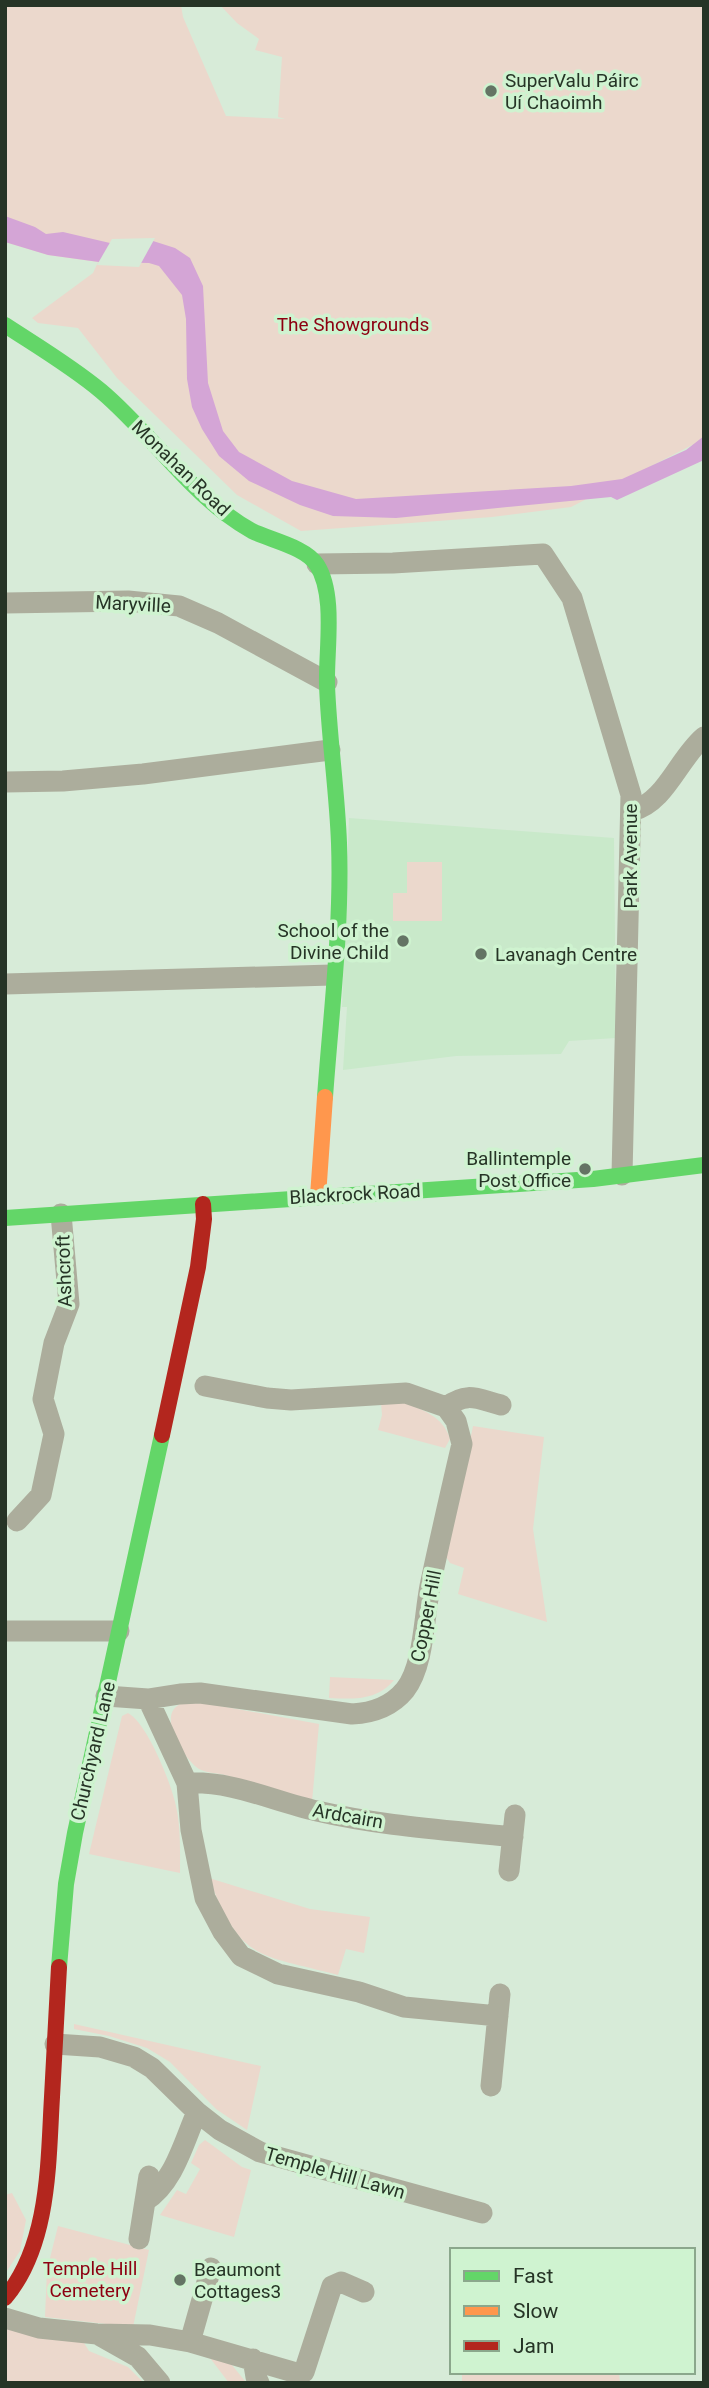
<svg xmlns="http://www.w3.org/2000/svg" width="709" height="2388" font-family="Roboto,sans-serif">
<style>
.built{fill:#c9e9ca}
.green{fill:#ebd8cc}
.water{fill:#d4a5d6}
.pier{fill:#d7ebd8}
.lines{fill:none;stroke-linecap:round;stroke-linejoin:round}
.street{stroke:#acad9c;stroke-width:21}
.fast{stroke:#63d668;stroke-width:16}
.slow{stroke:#ff974d;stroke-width:16}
.jam{stroke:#b3261e;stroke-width:16}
.poi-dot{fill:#647464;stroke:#cff3d0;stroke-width:2.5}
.labels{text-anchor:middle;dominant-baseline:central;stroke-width:7;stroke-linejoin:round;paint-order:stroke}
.poi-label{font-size:19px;fill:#263426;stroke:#cff3d0;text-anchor:start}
.park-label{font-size:19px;fill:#8d0011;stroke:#cff3d0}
.street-label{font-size:19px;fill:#263426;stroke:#cff3d0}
</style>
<rect width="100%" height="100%" fill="#d7ebd8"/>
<!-- built -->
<path class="built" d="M349 818 614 838 616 1038 569 1041 561 1054 456 1056 343 1070 347 1007H342Z"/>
<!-- green -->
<path class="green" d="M5 5H181L183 17 226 116 285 119 278 117 282 57 255 50 259 39 237 23 220 5H704V439L571 507 492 517 301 531 237 495 117 378 78 328 38 323 32 318 93 273 98 262 48 255 5 242Z
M407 862H442V921H393V893H407Z
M402 1402C422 1409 444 1417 450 1439L445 1448 378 1430 382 1415 381 1403Z
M473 1426 544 1437 533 1529 547 1622 458 1594 464 1568 450 1563 446 1557Z
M330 1677 394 1680C377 1701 353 1699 329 1698Z
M199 1702 319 1724 312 1802C283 1793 254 1784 225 1775 217 1773 206 1773 199 1769 184 1760 154 1712 183 1703 187 1701 194 1702 199 1702Z
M128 1713C147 1723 170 1781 175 1802 181 1825 180 1850 180 1873L89 1854 122 1716Z
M209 1878 310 1909 370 1917 364 1953 346 1949 338 1975C260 1954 240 1962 209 1878Z
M74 2024 261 2066 247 2130 216 2109 170 2062 147 2048 109 2036 74 2029Z
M205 2140 242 2167 251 2170 234 2237 160 2215 177 2190 186 2194 200 2169 191 2163 199 2145Z
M12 2193 26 2220 20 2251 5 2274V2195Z
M58 2226 149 2250 133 2327 45 2317 47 2270Z
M5 2327 81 2338 89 2351 128 2367 144 2383H5Z
M207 2354 227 2359 245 2381 229 2383Z
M462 2372H619L620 2383H462Z"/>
<!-- water -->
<path class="water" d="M5 216 35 227 46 234 63 232 110 243 153 241 175 248 190 258 203 286 208 383 223 431 239 452 292 481 356 499 571 486 622 479 686 450 704 436V460L617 500 611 497 396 518 333 516 300 505 249 481 219 456 202 429 192 407 187 379 186 319 182 295 159 266 149 263 99 262 48 255 5 242Z"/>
<!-- pier -->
<path class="pier" d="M155 238 139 267 97 265 112 239Z"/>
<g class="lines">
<!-- street -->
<path class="street" d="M317 564 393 563 543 554 572 598 631 795 622 1175
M5 603 128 601 179 606 218 623 327 682
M5 782 63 781 143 774 330 750
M632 811C666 802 678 759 704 737
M5 984 332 975
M205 1386 267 1398 291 1400 406 1393 446 1407C468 1391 477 1399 501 1405
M17 1521 41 1495 54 1434 43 1399 54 1343 69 1304 61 1214
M5 1631H119
M106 1696 148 1699 180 1694 200 1693 352 1714C373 1713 391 1707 405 1690 424 1666 424 1617 430 1586 440 1539 451 1491 462 1444L456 1421 446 1407
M148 1699 187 1783 191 1830 205 1898 223 1932 241 1956 278 1974 359 1992 404 2007 498 2016
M187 1783C234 1781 272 1801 317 1811 381 1826 448 1830 513 1837
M509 1871 515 1815
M55 2044 100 2047 134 2057 152 2068 197 2112 220 2130 260 2152 482 2213
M491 2086 500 1994
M145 2201C174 2183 184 2141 197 2112
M139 2239 149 2176
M5 2318 39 2328 97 2334 150 2335 190 2342 300 2374 304 2372 332 2286 341 2282 364 2292
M99 2335 138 2357 160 2383
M190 2342 211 2268
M253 2359 256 2377 259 2383"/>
<!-- fast -->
<path class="fast" d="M5 325C37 346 71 366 101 391 145 428 179 478 226 514 234 520 243 526 252 531 270 540 306 547 317 565 336 595 326 650 327 685 329 738 337 790 339 843 342 927 331 1013 325 1097
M5 1218 593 1179 704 1165
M59 1967 66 1884 75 1833 162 1435"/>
<!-- slow -->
<path class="slow" d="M318 1196 325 1097"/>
<!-- jam -->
<path class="jam" d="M162 1435 198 1267 204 1219 203 1204
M5 2298C50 2244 48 2163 52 2097 54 2054 57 2010 59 1967"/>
</g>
<!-- markers -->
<g class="poi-dot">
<circle cx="491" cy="91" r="7"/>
<circle cx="403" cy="941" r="7"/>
<circle cx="481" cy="954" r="7"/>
<circle cx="585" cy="1169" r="7"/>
<circle cx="180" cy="2280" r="7"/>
</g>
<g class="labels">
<!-- poi labels -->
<g class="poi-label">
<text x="505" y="80">SuperValu Páirc<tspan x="505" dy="22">Uí Chaoimh</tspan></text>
<text x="389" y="930" text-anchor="end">School of the<tspan x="389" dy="22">Divine Child</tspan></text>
<text x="495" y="954">Lavanagh Centre</text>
<text x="571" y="1158" text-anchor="end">Ballintemple<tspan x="571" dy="22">Post Office</tspan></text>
<text x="194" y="2269">Beaumont<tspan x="194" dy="22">Cottages3</tspan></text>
</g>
<!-- park labels -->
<g class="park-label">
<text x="353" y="324">The Showgrounds</text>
<text x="90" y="2268">Temple Hill<tspan x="90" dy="22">Cemetery</tspan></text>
</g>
<!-- street labels -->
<g class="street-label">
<text transform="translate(181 468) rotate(44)">Monahan Road</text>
<text transform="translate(133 604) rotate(3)">Maryville</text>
<text transform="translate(630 856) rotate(-90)">Park Avenue</text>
<text transform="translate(355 1194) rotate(-3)">Blackrock Road</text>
<text transform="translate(64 1271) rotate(-92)">Ashcroft</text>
<text transform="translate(426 1616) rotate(-79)">Copper Hill</text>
<text transform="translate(93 1751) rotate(-77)">Churchyard Lane</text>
<text transform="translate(348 1816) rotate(10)">Ardcairn</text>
<text transform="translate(335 2173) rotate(16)">Temple Hill Lawn</text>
</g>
</g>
<!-- border -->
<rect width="709" height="2388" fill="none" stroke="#263426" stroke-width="14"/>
<!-- legend -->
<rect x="450" y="2248" width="245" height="126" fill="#cff3d0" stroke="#8ba78c" stroke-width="2"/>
<rect x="464" y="2271" width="35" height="10" fill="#63d668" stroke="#8ba78c" stroke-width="2"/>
<text x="513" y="2283" font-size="21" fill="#263426">Fast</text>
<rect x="464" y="2306" width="35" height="10" fill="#ff974d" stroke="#8ba78c" stroke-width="2"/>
<text x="513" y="2318" font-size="21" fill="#263426">Slow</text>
<rect x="464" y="2341" width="35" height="10" fill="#b3261e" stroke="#8ba78c" stroke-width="2"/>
<text x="513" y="2353" font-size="21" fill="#263426">Jam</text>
</svg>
